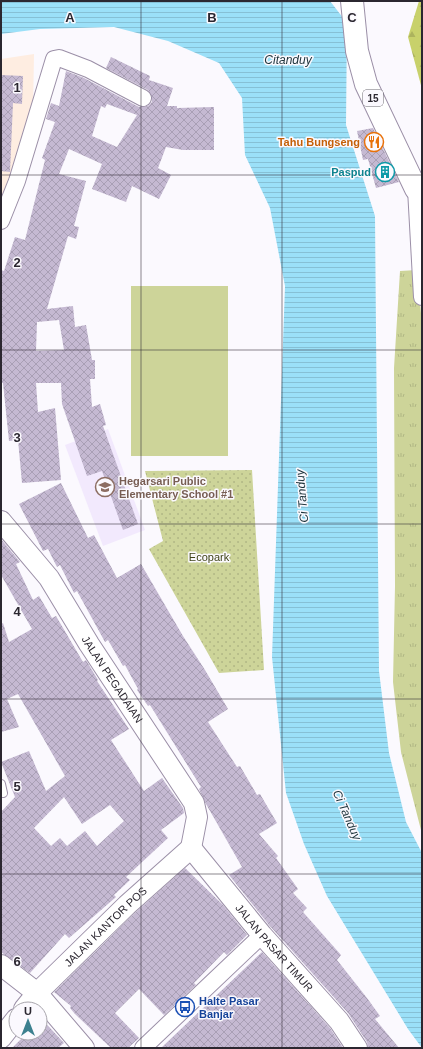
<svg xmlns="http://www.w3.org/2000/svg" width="423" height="1049" font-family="Arial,sans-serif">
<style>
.built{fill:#f2e9fd}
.medical{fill:#feede1}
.grass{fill:url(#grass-tufts)}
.forest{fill:url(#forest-firs)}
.park{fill:url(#park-dots)}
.garden{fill:#cdd499}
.water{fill:url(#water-rules)}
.building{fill:url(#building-cross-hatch);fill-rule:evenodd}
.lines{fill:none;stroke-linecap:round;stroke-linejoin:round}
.service-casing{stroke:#9b8fa7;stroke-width:10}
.minor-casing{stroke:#9b8fa7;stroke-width:18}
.tertiary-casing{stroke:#9b8fa7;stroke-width:22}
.trunk-casing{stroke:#9b8fa7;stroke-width:24}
.service{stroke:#fff;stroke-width:8}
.minor{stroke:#fff;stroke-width:16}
.tertiary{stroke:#fff;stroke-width:20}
.trunk{stroke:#fff;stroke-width:22}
.grid{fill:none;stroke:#2b2730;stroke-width:1;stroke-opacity:0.55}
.labels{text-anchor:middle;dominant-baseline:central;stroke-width:3;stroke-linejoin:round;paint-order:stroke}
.shield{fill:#fbf9fe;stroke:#69666e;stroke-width:1}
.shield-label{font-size:10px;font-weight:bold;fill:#2b2730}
.food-label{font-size:11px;font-weight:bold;fill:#c56008;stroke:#fbf9fe;text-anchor:end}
.culture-label{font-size:11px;font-weight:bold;fill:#0d838f;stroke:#fbf9fe;text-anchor:end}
.education-label{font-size:11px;font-weight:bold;fill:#785e54;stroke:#fbf9fe;text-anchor:start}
.park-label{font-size:11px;fill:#3f4318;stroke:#fbf9fe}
.street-label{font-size:11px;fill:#2b2730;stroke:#fbf9fe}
.transit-label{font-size:11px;font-weight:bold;fill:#164399;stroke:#fbf9fe;text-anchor:start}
.water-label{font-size:12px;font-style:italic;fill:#1d333b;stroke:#fbf9fe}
.grid-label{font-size:13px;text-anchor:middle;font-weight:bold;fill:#2b2730;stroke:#fbf9fe;stroke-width:3;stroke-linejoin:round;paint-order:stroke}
</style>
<defs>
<pattern id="grass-tufts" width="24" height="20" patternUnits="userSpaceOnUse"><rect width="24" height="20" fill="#cdd499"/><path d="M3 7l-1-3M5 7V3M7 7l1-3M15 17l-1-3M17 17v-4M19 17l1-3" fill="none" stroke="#b0b684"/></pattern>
<pattern id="forest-firs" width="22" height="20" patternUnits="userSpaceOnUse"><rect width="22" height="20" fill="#c8d16b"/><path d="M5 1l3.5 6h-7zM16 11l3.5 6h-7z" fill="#acb35d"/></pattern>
<pattern id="park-dots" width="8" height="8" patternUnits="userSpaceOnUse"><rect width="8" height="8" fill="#cdd499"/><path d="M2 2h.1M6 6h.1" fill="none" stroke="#b0b684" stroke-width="1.8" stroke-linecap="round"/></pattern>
<pattern id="water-rules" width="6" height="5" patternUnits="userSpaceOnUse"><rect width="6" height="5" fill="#9be0f8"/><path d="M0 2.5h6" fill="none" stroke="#86c0d5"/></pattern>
<pattern id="building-cross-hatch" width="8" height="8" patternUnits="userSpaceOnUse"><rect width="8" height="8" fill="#c5b9d2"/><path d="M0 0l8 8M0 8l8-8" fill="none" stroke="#a99fb5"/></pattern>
</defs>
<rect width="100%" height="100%" fill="#fbf9fe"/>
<!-- built -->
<path class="built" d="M108 429 145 530 103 546 65 445Z"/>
<!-- medical -->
<path class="medical" d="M34 54 33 110 1 208V59Z"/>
<!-- grass -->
<path class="grass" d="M417 270 422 324V834L401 752 393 682 395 586 394 368 400 271Z"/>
<!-- forest -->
<path class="forest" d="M419 1H422V89L408 37Z"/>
<!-- park -->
<path class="park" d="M252 470 264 670 219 673 149 549 163 541 145 471Z"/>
<!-- garden -->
<path class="garden" d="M131 286H228V456H131Z"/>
<!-- water -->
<path class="water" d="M1 1H330L347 23 346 125 375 216 379 671 389 753 406 822 422 853V1048L408 1029 327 896 304 844 286 793 272 657 285 286 270 208 245 155 242 98 219 63 168 41 114 27 40 29 1 34Z"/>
<!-- building -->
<path class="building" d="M111 57 150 76 149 80 173 88 167 106H177V108L214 107V150H183L166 147 158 168 171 175 159 199 132 186 126 202 92 189 102 164 69 149 59 174 86 181 74 226 79 227 76 239 68 236 47 309 73 306 75 327 86 325 92 360H95V379H90L92 407 100 404 106 425 103 426 138 524 123 530 102 471 87 476 62 404 61 383H36L38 412 55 408 61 480 22 483 18 440 9 441 3 383H2L1 270 4 271 15 237 25 240 45 160 42 158 55 122 46 119 51 103 59 106 66 71 84 78 139 107 148 106 152 102V97L148 90 106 68ZM107 104 137 115 117 147 92 136 101 106 105 108ZM59 320 64 350 36 351 37 322Z
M1 75 23 76 22 104 13 103 10 172 1 171Z
M373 128 399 182 376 188 368 159 363 160 357 131Z
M61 483 88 538 94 535 117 578 141 564 183 636 205 670 228 709 208 722 237 767 240 766 257 795 260 794 277 823 259 834 278 856 276 858 298 889 293 893 307 908 303 912 341 955 337 960 367 998 380 1016 375 1019 399 1048H368L367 1042 348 1013 269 925 229 875 242 867 206 804 199 789 201 787 150 705 148 706 137 690 138 689 125 665 123 666 108 640 105 642 77 591 74 593 60 565 57 567 48 549 43 551 19 504Z
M1 539 20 562 16 564 33 600 39 596 52 618 56 616 83 662 86 660 98 680 97 681 129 729 111 740 144 791 162 778 183 808 184 813 161 830 168 838 126 877 130 880 114 895 116 897 69 938 65 934 30 973 1 952V812L15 797 1 762 29 751 46 791 65 776 18 694 7 699 19 727 1 732V624L3 623 9 642 32 629 1 575ZM64 797 82 824 110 805 124 821 97 846 85 831 67 846 60 838 51 846 34 828Z
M185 868 223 905 247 935 227 955 224 952 194 983 196 985 164 1015 139 989 115 1013 139 1038 128 1048H111L75 1014 70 1008 71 1006 54 992 135 913Z
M262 952 330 1028 343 1048H161Z
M40 1017 64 1043 58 1048H12L27 1033H40Z"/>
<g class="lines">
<!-- service casing -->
<g class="service-casing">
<path id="service" d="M1 784 3 793"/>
</g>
<!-- minor casing -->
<g class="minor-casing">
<path id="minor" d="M416 189 422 297
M1 221 17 181 54 59 59 58 88 69 143 98
M143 1048 262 935"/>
</g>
<!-- tertiary casing -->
<g class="tertiary-casing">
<g id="tertiary">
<path id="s1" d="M1 521 49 578 89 644 194 803 197 817 191 848"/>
<path id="s2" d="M191 848 262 935 339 1021 357 1048"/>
<path d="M1 965 37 993 84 1048"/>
<path id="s3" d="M24 1009 37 993 127 905 191 848"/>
<path d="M1 1038 16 1019"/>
</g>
</g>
<!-- trunk casing -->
<g class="trunk-casing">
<path id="trunk" d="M352 1 357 51 366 84 416 189 422 193"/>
</g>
<!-- service -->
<use href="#service" class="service"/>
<!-- minor -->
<use href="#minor" class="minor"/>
<!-- tertiary -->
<use href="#tertiary" class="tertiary"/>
<!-- trunk -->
<use href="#trunk" class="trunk"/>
</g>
<!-- grid -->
<path class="grid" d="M141 1V1048M282 1V1048M1 175H422M1 350H422M1 524H422M1 699H422M1 874H422"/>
<!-- icons -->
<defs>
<g id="restaurant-ring" transform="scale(1)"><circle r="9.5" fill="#fbf9fe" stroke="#e8710a" stroke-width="1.5"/><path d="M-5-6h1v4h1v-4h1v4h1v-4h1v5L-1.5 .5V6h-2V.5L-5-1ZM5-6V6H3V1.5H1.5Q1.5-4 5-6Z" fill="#e8710a"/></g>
<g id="building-ring" transform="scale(1)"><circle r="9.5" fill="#fbf9fe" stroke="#0f9aa8" stroke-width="1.5"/><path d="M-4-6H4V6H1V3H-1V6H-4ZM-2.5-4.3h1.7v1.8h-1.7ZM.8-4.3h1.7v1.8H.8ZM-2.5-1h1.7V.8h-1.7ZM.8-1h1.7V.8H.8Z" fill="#0f9aa8"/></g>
<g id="school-ring" transform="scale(1)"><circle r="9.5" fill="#fbf9fe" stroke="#8d6e63" stroke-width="1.5"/><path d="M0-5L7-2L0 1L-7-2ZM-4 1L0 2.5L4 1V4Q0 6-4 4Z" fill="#8d6e63"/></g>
<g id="bus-ring" transform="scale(1)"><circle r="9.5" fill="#fbf9fe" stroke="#1a4fb4" stroke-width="1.5"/><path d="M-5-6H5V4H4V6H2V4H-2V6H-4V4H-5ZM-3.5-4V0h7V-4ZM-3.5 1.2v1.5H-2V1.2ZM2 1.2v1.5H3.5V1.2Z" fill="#1a4fb4"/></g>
</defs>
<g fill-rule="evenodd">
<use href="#restaurant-ring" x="374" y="142"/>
<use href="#building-ring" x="385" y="172"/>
<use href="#school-ring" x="105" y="487"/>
<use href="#bus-ring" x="185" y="1007"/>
</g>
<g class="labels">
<!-- shield labels -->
<rect class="shield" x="363" y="90" width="20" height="16" rx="3"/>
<g class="shield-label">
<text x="373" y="98">15</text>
</g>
<!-- food labels -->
<g class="food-label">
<text x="360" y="142">Tahu Bungseng</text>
</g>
<!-- culture labels -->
<g class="culture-label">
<text x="371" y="172">Paspud</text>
</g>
<!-- education labels -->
<g class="education-label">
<text x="119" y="481">Hegarsari Public<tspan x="119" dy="13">Elementary School #1</tspan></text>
</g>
<!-- park labels -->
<g class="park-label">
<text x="209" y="557">Ecopark</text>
</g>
<!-- street labels -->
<g class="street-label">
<text stroke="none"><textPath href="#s1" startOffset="194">JALAN PEGADAIAN</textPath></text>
<text stroke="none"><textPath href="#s3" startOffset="116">JALAN KANTOR POS</textPath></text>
<text stroke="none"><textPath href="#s2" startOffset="130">JALAN PASAR TIMUR</textPath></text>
</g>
<!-- transit labels -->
<g class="transit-label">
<text x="199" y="1001">Halte Pasar<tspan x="199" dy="13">Banjar</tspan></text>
</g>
<!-- water labels -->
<g class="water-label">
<text x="288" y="60">Citanduy</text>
<text transform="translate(302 496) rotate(-95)">Ci Tanduy</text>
<text transform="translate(347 815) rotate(66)">Ci Tanduy</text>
</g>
</g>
<g class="grid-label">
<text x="70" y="22">A</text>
<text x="212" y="22">B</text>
<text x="352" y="22">C</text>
<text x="17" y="92">1</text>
<text x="17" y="267">2</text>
<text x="17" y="442">3</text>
<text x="17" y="616">4</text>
<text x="17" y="791">5</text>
<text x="17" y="966">6</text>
</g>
<!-- border -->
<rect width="423" height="1049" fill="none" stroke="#2b2730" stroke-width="4"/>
<!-- north arrow -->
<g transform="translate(28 1021)"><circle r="19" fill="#fbf9fe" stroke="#a8a5ac"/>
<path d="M0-3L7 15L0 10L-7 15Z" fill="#3c808f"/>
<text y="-6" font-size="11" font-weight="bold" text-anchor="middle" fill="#2b2730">U</text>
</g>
</svg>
